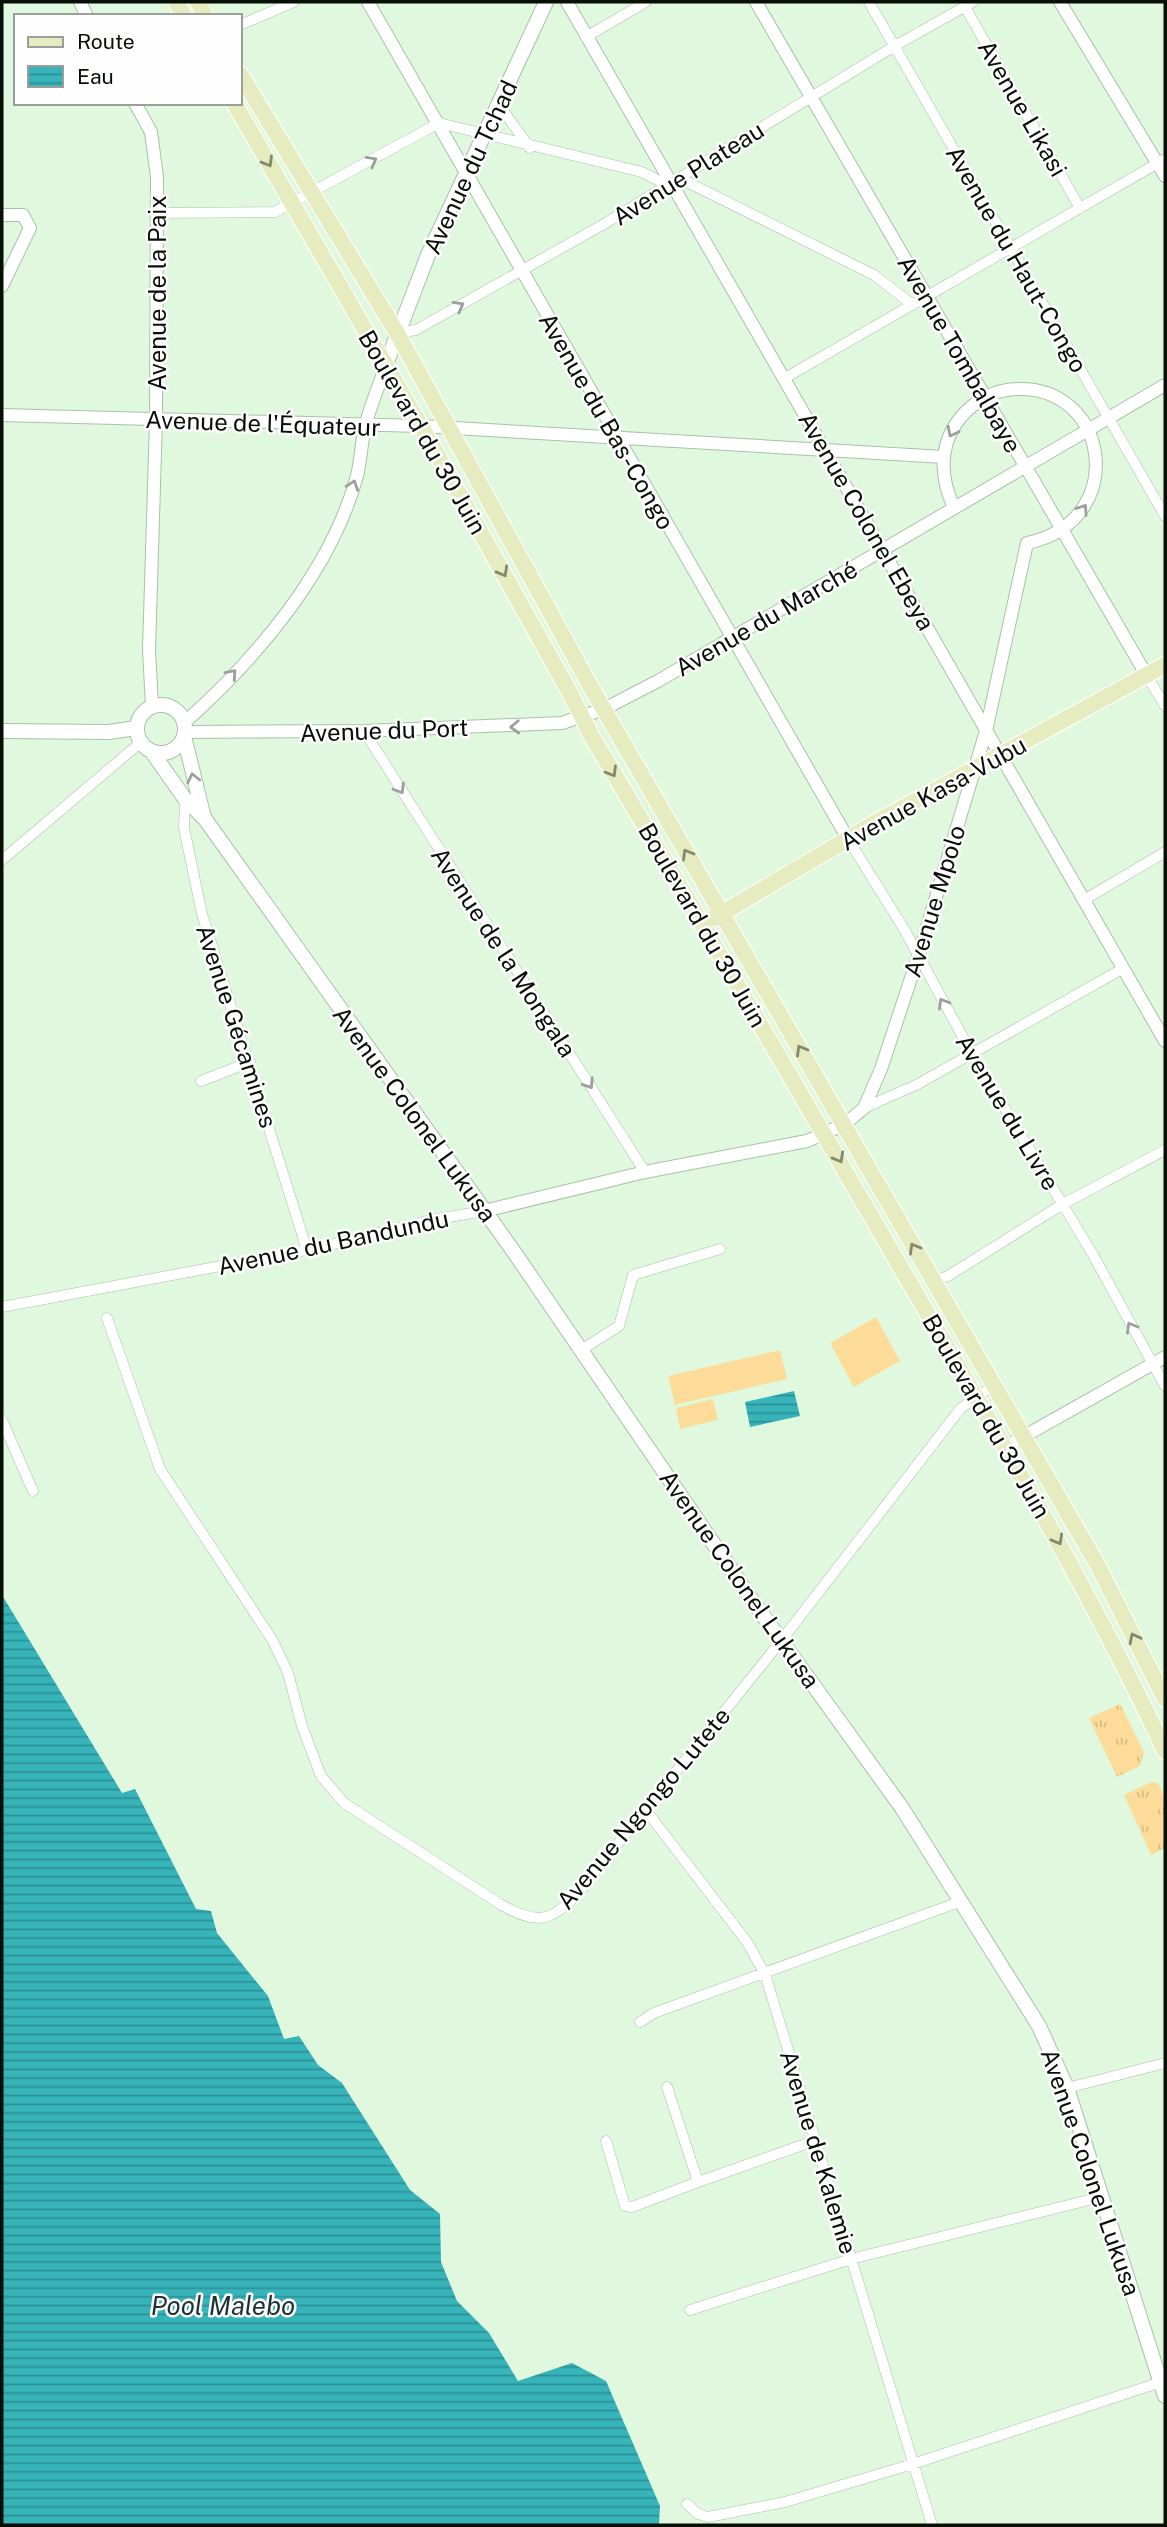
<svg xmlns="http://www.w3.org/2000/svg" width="1167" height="2527" font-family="'Public Sans',sans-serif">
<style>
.grass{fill:url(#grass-tufts)}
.garden{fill:#fcdc98}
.water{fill:url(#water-rules)}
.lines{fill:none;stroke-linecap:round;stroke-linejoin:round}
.minor-casing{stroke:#a9c1a8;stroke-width:11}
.tertiary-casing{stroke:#a9c1a8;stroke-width:14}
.secondary-casing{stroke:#a9c1a8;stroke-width:16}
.primary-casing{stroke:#fff;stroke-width:18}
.minor{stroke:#fff;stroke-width:10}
.tertiary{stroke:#fff;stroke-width:12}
.secondary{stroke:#fff;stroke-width:14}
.primary{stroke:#e6ecbf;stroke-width:16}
.oneway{stroke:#9c9f9c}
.oneway2{stroke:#82896c}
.labels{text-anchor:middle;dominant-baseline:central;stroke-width:5;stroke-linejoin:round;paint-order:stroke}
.street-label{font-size:24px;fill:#070f07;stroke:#fefefe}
.water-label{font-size:26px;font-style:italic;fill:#1c3132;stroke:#fefefe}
</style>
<defs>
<pattern id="grass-tufts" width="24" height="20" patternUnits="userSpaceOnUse" patternTransform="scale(1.75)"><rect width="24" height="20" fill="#fcdc98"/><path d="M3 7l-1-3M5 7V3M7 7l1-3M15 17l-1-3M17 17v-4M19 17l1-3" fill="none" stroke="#d6bc82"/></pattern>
<pattern id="water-rules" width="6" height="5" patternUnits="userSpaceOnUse" patternTransform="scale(1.75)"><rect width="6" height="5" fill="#37b3ba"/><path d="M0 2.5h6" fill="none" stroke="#2c9095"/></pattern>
</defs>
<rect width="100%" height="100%" fill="#e0f9de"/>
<!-- grass -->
<path class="grass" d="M1120 1704 1144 1752 1140 1766 1117 1777 1089 1718Z
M1152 1782 1158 1783 1165 1800V1848L1151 1855 1124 1795Z"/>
<!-- garden -->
<path class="garden" d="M876 1317 900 1361 854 1387 830 1343Z
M780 1350 787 1379 675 1405 668 1376Z
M713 1399 718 1420 680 1429 676 1408Z"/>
<!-- water -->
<path class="water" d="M794 1391 800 1416 750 1427 745 1402Z
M2 1595 122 1793 135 1789 196 1909 211 1911 217 1933 268 1996 284 2039 299 2036 318 2065 342 2083 410 2190 440 2214 441 2262 457 2301 489 2333 518 2381 572 2363 606 2381 660 2506 659 2525H2Z"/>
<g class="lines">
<!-- minor casing -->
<g class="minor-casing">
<path id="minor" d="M869 2 1165 516
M965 7 1080 208
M240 25 294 2
M586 37 646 2
M499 105 530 148
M679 178 874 275 913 305
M158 213 275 212 439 123 642 172 667 185
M397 333 416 330 604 224 893 47 973 2
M785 378 1165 159
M1147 676 1165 706
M364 731 645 1172
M185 799 184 828 202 914 307 1250
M848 839 904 929 972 1054 1092 1253 1165 1386
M2 860 140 743
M1084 900 1165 852
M201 1081 250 1062
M864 1108 918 1084 1122 969
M933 1281 948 1276 1063 1204 1165 1150
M2 1307 322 1247 431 1220 484 1211
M107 1318 160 1469 273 1641 288 1673 302 1726 321 1776 344 1803 500 1904C535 1925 552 1923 579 1892L781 1641 961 1408 994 1385
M581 1350 619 1326 633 1275 720 1249
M2 1420 33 1491
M645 1809 747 1942 765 1974 932 2525
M640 2022 654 2013 962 1901
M667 2087 698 2182 814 2141
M1067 2088 1165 2063
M606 2141 625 2206 632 2207 698 2182
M690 2310 851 2259 1101 2197
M687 2504 698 2514 708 2517 785 2502 913 2464 1161 2382"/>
</g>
<!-- tertiary casing -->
<g class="tertiary-casing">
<path id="tertiary" d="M80 2 87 16
M368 2 848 839
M567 2 1165 1041
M756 2 1147 676
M1060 2 1165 176
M135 103 151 132 157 177 156 420 149 650 152 706
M2 215H23L30 228 2 286
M2 415 421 426 944 457
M184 723C257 658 331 571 357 476 361 460 361 444 365 428 369 408 379 387 385 367
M185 732 364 731 562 723 604 709 658 681 1165 385
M484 1211 645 1172 807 1141 845 1124 864 1108 881 1069 918 957 986 731 1027 543C1133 521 1109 376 1007 390 986 393 967 407 955 425 939 450 941 481 954 507
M1005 1447 1165 1357"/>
</g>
<!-- secondary casing -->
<g class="secondary-casing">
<path id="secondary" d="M385 367 428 255 546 2
M137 729a24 24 0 1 1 48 0a24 24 0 1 1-48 0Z
M2 731 109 732 136 728
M184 736 204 818
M152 752 185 799 205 819 514 1252 754 1603 902 1808 1039 2026 1067 2088 1165 2396"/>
</g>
<!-- primary casing -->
<g class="primary-casing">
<path id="primary" d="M176 2 184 16
M198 2 205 16
M240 74 397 333 592 689 1097 1564 1165 1699
M234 103 433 447 570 693 591 735C691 903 788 1073 886 1242 983 1410 1083 1576 1165 1751
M714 918 873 824 1165 665"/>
</g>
<!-- minor -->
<use href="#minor" class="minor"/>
<!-- tertiary -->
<use href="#tertiary" class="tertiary"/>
<!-- secondary -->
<use href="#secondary" class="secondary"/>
<!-- primary -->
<use href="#primary" class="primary"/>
</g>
<!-- one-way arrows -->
<defs><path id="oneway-chevron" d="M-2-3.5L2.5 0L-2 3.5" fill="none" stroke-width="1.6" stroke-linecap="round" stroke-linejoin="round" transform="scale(1.75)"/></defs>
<g class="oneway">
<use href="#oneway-chevron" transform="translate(372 161) rotate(-29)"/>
<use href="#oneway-chevron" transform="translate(459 306) rotate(-29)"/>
<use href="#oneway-chevron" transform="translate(952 432) rotate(117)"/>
<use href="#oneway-chevron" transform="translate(353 485) rotate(-71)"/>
<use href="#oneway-chevron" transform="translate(1083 509) rotate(-56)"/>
<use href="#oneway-chevron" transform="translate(232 674) rotate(-49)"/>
<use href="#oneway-chevron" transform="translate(515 727) rotate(178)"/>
<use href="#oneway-chevron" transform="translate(193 778) rotate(-103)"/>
<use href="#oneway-chevron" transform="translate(400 789) rotate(58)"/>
<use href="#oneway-chevron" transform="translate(943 1003) rotate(-120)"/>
<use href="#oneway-chevron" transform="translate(589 1084) rotate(57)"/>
<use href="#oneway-chevron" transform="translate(1131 1327) rotate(-120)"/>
</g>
<g class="oneway2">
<use href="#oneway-chevron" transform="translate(268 162) rotate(59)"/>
<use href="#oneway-chevron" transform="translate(503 572) rotate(61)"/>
<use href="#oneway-chevron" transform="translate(612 772) rotate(59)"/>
<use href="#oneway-chevron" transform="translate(687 854) rotate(-120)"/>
<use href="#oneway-chevron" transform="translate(801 1050) rotate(-120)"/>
<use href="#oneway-chevron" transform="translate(839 1158) rotate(61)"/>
<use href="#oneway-chevron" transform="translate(914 1248) rotate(-120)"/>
<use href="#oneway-chevron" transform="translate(1058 1540) rotate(61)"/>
<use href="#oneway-chevron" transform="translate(1134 1638) rotate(-117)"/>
</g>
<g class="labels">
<!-- street labels -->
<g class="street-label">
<text transform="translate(1023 108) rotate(60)">Avenue Likasi</text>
<text transform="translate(470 167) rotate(-65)">Avenue du Tchad</text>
<text transform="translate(688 173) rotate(-32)">Avenue Plateau</text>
<text transform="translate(1017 259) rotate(60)">Avenue du Haut-Congo</text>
<text transform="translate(157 293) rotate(-90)">Avenue de la Paix</text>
<text transform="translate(960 354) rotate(60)">Avenue Tombalbaye</text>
<text transform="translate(607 421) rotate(60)">Avenue du Bas-Congo</text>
<text transform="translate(263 423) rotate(2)">Avenue de l'Équateur</text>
<text transform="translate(423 432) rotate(60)">Boulevard du 30 Juin</text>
<text transform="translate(867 521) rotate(60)">Avenue Colonel Ebeya</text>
<text transform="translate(766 618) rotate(-30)">Avenue du Marché</text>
<text transform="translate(384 730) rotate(-2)">Avenue du Port</text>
<text transform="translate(933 793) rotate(-29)">Avenue Kasa-Vubu</text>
<text transform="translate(934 901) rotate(-73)">Avenue Mpolo</text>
<text transform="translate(703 925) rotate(60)">Boulevard du 30 Juin</text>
<text transform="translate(504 952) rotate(57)">Avenue de la Mongala</text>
<text transform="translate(237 1026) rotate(72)">Avenue Gécamines</text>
<text transform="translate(1008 1112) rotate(59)">Avenue du Livre</text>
<text transform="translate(415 1114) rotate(54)">Avenue Colonel Lukusa</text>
<text transform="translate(333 1242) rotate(-12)">Avenue du Bandundu</text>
<text transform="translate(987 1416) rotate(60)">Boulevard du 30 Juin</text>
<text transform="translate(740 1579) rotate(55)">Avenue Colonel Lukusa</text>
<text transform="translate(643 1808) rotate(-50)">Avenue Ngongo Lutete</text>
<text transform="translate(819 2152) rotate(73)">Avenue de Kalemie</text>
<text transform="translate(1091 2172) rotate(71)">Avenue Colonel Lukusa</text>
</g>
<!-- water labels -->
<g class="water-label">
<text x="223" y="2305">Pool Malebo</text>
</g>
</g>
<!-- border -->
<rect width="1167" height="2527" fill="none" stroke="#070f07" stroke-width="7"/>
<!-- legend -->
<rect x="14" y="14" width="228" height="91" fill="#fefefe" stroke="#9b9e9b" stroke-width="2"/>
<rect x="28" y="37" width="35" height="10" fill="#e6ecbf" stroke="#9b9e9b" stroke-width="2"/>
<text x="77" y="49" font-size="21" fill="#070f07">Route</text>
<rect x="28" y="66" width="35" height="21" fill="url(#water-rules)" stroke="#9b9e9b" stroke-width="2"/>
<text x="77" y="84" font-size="21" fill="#070f07">Eau</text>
</svg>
